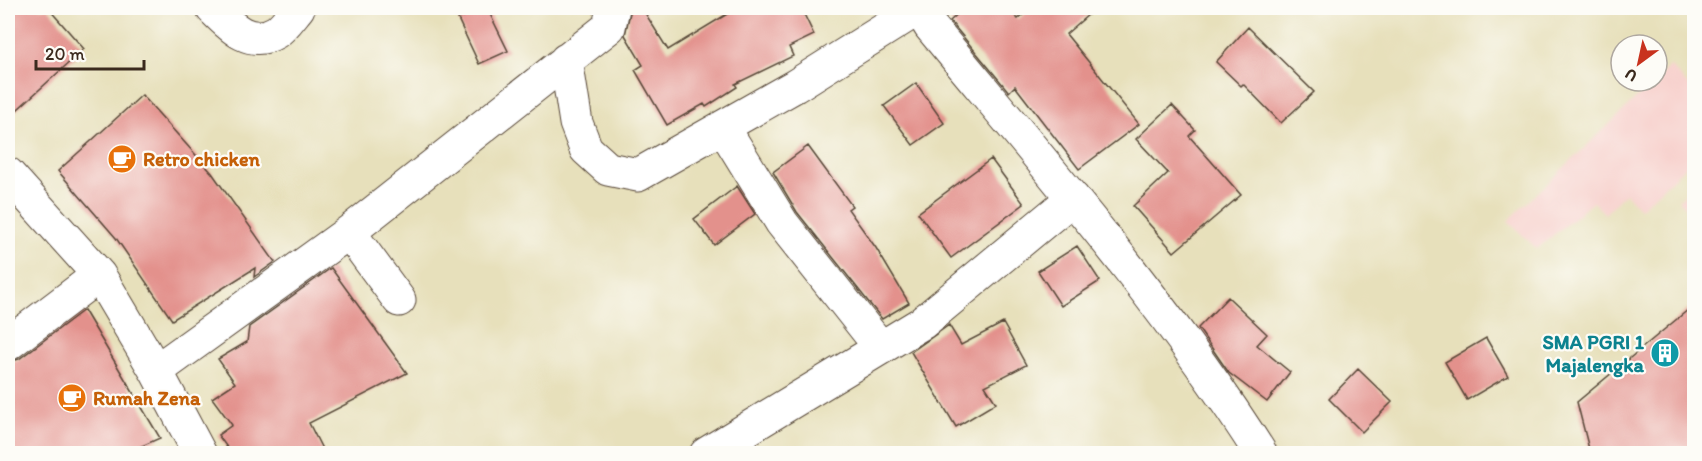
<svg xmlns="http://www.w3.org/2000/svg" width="1702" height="461" font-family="Itim,sans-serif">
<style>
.built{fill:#f7d0cc}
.building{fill:#e3918c}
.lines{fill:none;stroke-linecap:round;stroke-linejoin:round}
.street-casing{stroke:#554536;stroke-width:35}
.street{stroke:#fff;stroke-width:33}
.labels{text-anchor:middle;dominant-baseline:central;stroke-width:4.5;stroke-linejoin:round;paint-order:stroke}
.food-label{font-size:20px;font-weight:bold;fill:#c56008;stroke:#fdfcf7;text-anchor:start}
.culture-label{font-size:20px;font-weight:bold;fill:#0d838f;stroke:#fdfcf7;text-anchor:end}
</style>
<rect width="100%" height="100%" fill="#fdfcf7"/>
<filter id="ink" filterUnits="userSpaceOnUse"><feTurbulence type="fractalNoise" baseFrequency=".0167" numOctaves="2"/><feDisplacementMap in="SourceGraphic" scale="12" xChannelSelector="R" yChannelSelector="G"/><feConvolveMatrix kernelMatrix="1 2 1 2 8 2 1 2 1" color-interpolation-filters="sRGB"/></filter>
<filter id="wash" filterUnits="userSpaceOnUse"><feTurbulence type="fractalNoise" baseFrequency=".008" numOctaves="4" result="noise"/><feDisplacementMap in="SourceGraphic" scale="24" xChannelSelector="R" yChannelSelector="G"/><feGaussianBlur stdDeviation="1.35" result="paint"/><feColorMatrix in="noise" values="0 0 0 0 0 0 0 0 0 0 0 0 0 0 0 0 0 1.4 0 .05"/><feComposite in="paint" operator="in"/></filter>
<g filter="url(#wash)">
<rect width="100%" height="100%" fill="#e7e0bb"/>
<!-- built -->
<path class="built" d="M1670 66 1694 91V159L1640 209 1625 193 1605 214 1593 202 1537 249 1508 221Z
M1694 187V215L1678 200Z"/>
<g id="blocks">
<!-- building -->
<path class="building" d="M8 8H48L84 49 8 118Z
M482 8H487L508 51 479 64 458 19Z
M631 8H642L668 50 737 8H801L814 35 789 47 793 56 735 84 737 87 706 107 704 104 667 125 635 70 643 65 625 35Z
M964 8H1007L1018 19 1031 8H1096L1066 34 1139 124 1079 169 1015 86 1009 92 950 21Z
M1248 27 1314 92 1281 123 1243 84 1241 86 1216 62Z
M916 83 944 123 913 145 884 106Z
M142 95 212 173 275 262 254 277 255 268 172 320 116 238 58 171Z
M1172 105 1195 130 1189 136 1241 195 1174 252 1133 206 1168 173 1136 139Z
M808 146 852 206 848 209 876 248 909 303 882 319 797 212 773 172Z
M991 159 1024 204 951 258 918 213Z
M737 186 755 214 714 245 694 219Z
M1077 246 1100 281 1061 306 1038 271Z
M331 268 407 373 309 423 324 453H231L218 435 232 425 212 398 235 383 218 359 247 342 249 327Z
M1228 297 1267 334 1257 345 1290 372 1267 402 1229 373 1198 328Z
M1695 304V453H1590L1577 402Z
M84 310 160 438 126 453H8V362L19 359Z
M1003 323 1026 365 985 386 996 403 956 427 911 352 949 325 961 345Z
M1486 338 1508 376 1467 400 1445 362Z
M1358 369 1392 402 1362 432 1329 399Z"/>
</g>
</g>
<g filter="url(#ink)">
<use href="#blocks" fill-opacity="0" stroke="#554536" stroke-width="1.5"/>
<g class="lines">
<!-- street casing -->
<g class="street-casing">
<path id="street" d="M212 8C229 25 249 48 276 32 284 27 292 15 298 8
M919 8 930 26C1045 165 1164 301 1261 454
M566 60 576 123 586 149 608 169 638 175 795 86 919 8
M723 127 782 223 881 348
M8 174 99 275 156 371 200 454
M349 232 399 300
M8 344 99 275
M156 371 349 232 609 27 613 8
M706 454 922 323 1073 198"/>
</g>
<!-- street -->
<use href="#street" class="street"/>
</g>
</g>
<!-- icons -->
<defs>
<g id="cafe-disc" transform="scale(1.5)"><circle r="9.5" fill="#e8710a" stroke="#fdfcf7"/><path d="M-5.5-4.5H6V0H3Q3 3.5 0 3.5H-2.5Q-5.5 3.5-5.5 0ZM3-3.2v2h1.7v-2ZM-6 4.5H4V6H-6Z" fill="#fff"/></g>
<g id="building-disc" transform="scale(1.5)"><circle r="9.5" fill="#0f9aa8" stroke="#fdfcf7"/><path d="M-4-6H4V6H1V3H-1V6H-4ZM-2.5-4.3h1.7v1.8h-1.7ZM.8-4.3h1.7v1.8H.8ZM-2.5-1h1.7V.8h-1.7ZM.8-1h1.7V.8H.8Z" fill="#fff"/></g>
</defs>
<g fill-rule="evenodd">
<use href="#cafe-disc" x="122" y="159"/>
<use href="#building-disc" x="1665" y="353"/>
<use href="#cafe-disc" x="72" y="398"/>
</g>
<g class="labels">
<!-- food labels -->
<g class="food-label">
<text x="143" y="159">Retro chicken</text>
<text x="93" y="398">Rumah Zena</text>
</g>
<!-- culture labels -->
<g class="culture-label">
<text x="1644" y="342">SMA PGRI 1<tspan x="1644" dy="23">Majalengka</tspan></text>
</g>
</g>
<!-- margin -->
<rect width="1702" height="461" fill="none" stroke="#fdfcf7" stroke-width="30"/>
<!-- north arrow -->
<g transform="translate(1639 63) rotate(213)"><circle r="28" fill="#fdfcf7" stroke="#afa8a0" stroke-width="1.5"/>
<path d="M0-4.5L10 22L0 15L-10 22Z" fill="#c8321e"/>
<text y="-9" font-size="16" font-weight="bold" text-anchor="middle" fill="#3b2a1e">U</text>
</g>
<!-- scale -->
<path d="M36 60v9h108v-9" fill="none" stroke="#3b2a1e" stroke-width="3"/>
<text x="45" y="60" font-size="18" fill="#3b2a1e" stroke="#fdfcf7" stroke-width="4.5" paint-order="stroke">20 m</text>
</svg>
